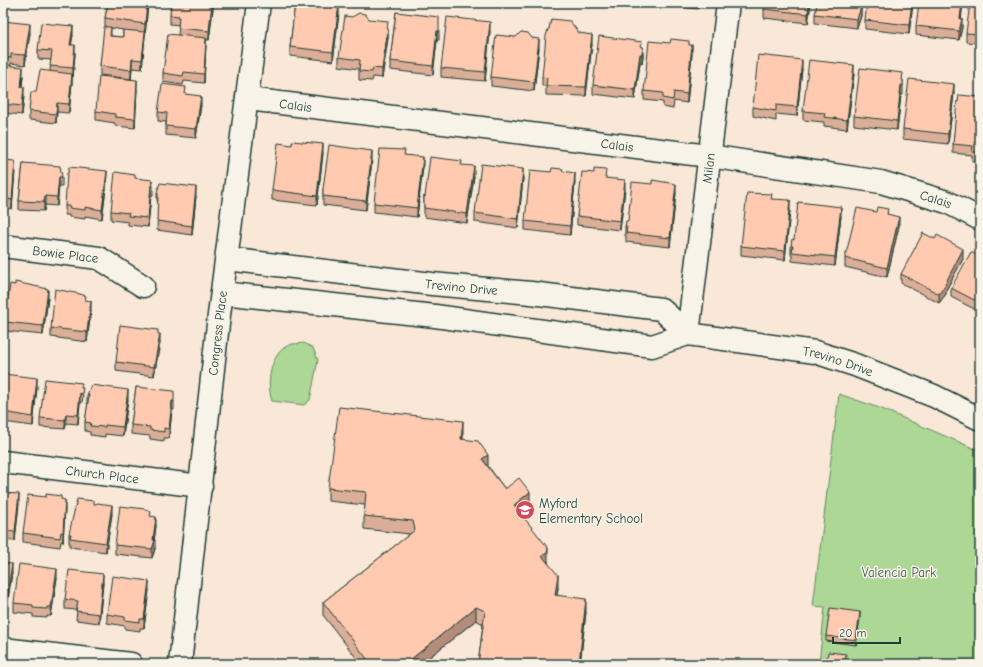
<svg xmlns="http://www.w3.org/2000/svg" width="983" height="667" font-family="'Comic Neue',sans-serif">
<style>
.green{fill:#acd795;stroke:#668a64}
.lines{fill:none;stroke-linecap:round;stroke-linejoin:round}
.minor-casing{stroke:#1f3d34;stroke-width:25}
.minor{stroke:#f7f3e8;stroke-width:22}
.wall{fill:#dbae97;stroke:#1f3d34;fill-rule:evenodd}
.shaded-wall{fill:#b28d7b;stroke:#1f3d34}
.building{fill:#ffcab0;stroke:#1f3d34}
.labels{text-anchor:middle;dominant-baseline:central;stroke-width:3;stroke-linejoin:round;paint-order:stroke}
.street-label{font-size:13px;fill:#1f3d34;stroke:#f7f3e8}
.poi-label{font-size:13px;fill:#1f3d34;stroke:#f7f3e8;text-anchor:start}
.park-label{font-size:13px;fill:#3b5c47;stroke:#f7f3e8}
</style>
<rect width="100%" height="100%" fill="#f9e7d7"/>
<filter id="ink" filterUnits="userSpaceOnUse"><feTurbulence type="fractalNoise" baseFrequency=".025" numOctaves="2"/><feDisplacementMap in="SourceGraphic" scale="8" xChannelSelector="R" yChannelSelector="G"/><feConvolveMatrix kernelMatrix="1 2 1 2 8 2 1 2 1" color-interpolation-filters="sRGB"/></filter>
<g filter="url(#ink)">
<!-- green -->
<path class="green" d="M304 343 313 348 318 360 310 400 304 405 272 401C266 384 270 353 289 345 293 343 300 344 304 343Z
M839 394 882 409 980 451V664H819L825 607 813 606Z"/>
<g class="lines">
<!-- minor casing -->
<g class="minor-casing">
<g id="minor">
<path id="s1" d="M248 99 709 156 881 182 947 202 980 219"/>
<path id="s2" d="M3 246 99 258 143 286"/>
<path id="s3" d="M227 259 432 284 531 293 661 309 688 334"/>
<path id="s4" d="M222 293 435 316 652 346 688 334 815 352 855 365 934 396 980 419"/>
<path id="s5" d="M688 334 728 3"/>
<path id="s6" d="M3 462 201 486"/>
<path d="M3 649 131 664"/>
<path id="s7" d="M180 664 219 315 259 3"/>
</g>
</g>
<!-- minor -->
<use href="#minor" class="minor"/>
</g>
<!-- wall -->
<path class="wall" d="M108 3H148L142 69 132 68 131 79 100 75V66L105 27V18ZM111 28 123 30V37L111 36Z
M213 3V9L209 40H206L204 83 184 81 183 85 163 82V73L178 35 179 25 170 24V15Z
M295 3H336L339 13 333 61 290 56V47Z
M654 3H699L698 9 654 4Z
M811 3 808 23 764 18V9Z
M861 3V16L857 28 815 23V14Z
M913 3 909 34 865 29V20Z
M980 3V43L966 42V33Z
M396 12 439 31V40H437L433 75 390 70V61Z
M369 19 388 29V38L382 78 373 77 372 81 359 80V69L339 66V57Z
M961 19 962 28 959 40 916 35V26Z
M3 21 30 33 25 65 11 63V66L23 76 22 87 24 96 22 115 3 113Z
M490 31 485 81 441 77V68Z
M579 33 592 44 586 96 546 95V86H542V77Z
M73 35 71 45 75 54 73 77H72V83L69 113 57 112 56 123 29 120V111L36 92 50 71 51 60 38 59V50Z
M516 37 539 48 534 91 491 86V77Z
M689 45 692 54 687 103 674 101 673 109 663 107V102L644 100V91Z
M642 46 643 56 642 63H640L635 99 593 94V85Z
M802 69 797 116 776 114V121L753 116V107Z
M854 74 847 129 824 126V122L803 120V111Z
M903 80V95H901L897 130 854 125V116Z
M137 89 135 128 115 126V123L96 120V111Z
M954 93 948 144 903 139V129Z
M186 94 201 105 196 138 166 135V122L158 121V112Z
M980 97V161H972V155L953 153V144L958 102Z
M292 145 323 153 317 205 272 200V190Z
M405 155 423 166 417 217 374 212V203Z
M3 160 15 170 12 209 3 207Z
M372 160 366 210 323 205V189Z
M23 163 62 177V186H59L57 206 45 205 44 211 19 210V201Z
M462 165 474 176 467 223 424 217V196L425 197Z
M563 171 575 182 570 235 525 230V221L551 172Z
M135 178 153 186V196L151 195 148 227 128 225V222L111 220V211Z
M523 178 518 228 475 222V213Z
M606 178 625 189 620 230 577 225V216Z
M107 180 102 219 85 216V219L69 217V215H65V206Z
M157 192 196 196 192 235 157 230 158 202 157 201Z
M676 193 670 247 626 242V236H625V227L628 221Z
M772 199 790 210 785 260 741 255V246Z
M876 212 888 214 899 226 887 277 845 267V258Z
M841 216 835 266 792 261V255H791V246L794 240Z
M980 257V312L951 297V288Z
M963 259 946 290V294L939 303 901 283V274Z
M48 298 43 335 5 331V313H6Z
M91 310 87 342 51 337V328Z
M158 334 160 343 154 376 116 371V362Z
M3 374 37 387 33 426 3 422Z
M136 387 174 401V410H172L169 438H164V441L150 439V436L131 434V425Z
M82 388 83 397 82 403H80L78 424 66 423 65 429 40 427V418Z
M87 395 128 399 123 436 105 434V437L90 435V432L85 431V422L88 404H87Z
M463 434V439L488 466 505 489 530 505 521 513 548 561V562L558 588 557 595 586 612 580 664H478L483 624 476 620 421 664H361L323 615V602L410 534 364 529V516L365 505 328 501V488Z
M3 493 19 503 15 541 3 540Z
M61 499 65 509 63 542 61 541 60 547 23 542V533Z
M94 504 112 514 106 552 70 547V543H69V534Z
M151 516 156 526 154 540 155 549 152 558 115 554V545Z
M3 563 12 573 6 611H3Z
M57 578 51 616H47V618L33 617V614L14 612V603Z
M103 583 99 623 76 620 77 610 65 609V599Z
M149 590 144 628H140V631L125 629V626L107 623V614Z
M860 617 856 645 826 641V636Z"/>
<!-- shaded-wall -->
<path class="shaded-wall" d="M147 3H148L142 69V60Z
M212 3 213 9 209 40V31Z
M809 3H811L808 23V14Z
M860 3H861L860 10 861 7V16L857 28V19Z
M912 3H913L909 34V25Z
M962 3H963L961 22 962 19V28L959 40V31Z
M339 4V13L333 61V52Z
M490 22V31L485 81V72Z
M30 24V33L25 65V55Z
M73 26V35L70 54V45Z
M388 29V38L382 78V69Z
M437 31V40L433 75V66Z
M592 35V44L586 96V87Z
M206 38V47L204 83V74Z
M539 39V48L534 91V82Z
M75 45V54L73 77V68Z
M692 45V54L687 103V94Z
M643 47V56L642 63V54Z
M640 54V63L635 99V90Z
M132 59V68L131 79V70Z
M802 60V69L797 116V107Z
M854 65V74L847 129V120Z
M23 67V76L21 96V87Z
M72 74V83L69 113V104Z
M137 80V89L135 128V119Z
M954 84V93L948 144V134Z
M901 85V95L897 130V121Z
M24 87V96L22 115V106Z
M201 96V105L196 138V129Z
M57 103V112L56 123V114Z
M323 144V153L317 205V196Z
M372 151V160L366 210V201Z
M423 157V166L417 217V208Z
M15 161V170L12 209V200Z
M474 166V176L467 223V214Z
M523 169V178L518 228V219Z
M107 171V180L102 219V210Z
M575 173V182L570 235V226Z
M59 177V186L57 206V197Z
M625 180V189L620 230V221Z
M676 184V193L670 247V238Z
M151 186V195L148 227V218Z
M196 187V196L192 235V226Z
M45 196V205L44 211V202Z
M790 200V210L785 260V251Z
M841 207V216L835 266V257Z
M899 217V226L887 277V268Z
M963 249V259L946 290V294L939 303V294Z
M48 289V298L43 335V326Z
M91 301V310L87 342V332Z
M160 334V343L154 376V367Z
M37 378V387L33 426V417Z
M128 390V399L123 436V427Z
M80 393V403L78 424V415Z
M172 401V410L169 438V429Z
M66 414V423L65 429V420Z
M463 421V434L461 452V439Z
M488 455V468L482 459Z
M530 492V505L514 518V505Z
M19 494V503L15 541V532Z
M65 500V509L63 542V533Z
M112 505V514L106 552V543Z
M156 517V526L154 543 155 540V549L152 558V549Z
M548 548V561L547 566 542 556Z
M12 564V573L6 611V602Z
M57 569V578L51 616V607Z
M103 574V583L99 623V614Z
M558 575V588L555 608V595Z
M149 581V590L144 628V619Z
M586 599V612L580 664H579Z
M476 607V620L421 664H405Z
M860 612V617L856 645V640Z"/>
<!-- building -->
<path class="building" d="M108 3H147L145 24 105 18Z
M171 3H212L209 31 178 28 179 16 170 15Z
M295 3H335V4H339L333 52 290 47Z
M765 3H809L808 14 764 9Z
M817 3H860L859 6 861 7 857 19 815 14Z
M867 3H912L909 25 865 20Z
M919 3H962L960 19H962L959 31 916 26Z
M970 3H980V34L966 33Z
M396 12 439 17V31H437L433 66 390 61Z
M359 13 365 14 369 19 388 21 387 29H388L382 69 373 68 372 72 359 71 360 60 339 57 345 16 352 17Z
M447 17 490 22 485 72 441 68Z
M551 19 570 21 579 33 592 35 586 87 546 86 547 78 542 77 546 36 548 29H549Z
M3 21 30 24 25 55 11 54V58L3 57Z
M41 23 73 26 70 45H75L73 68 50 66 52 51 38 50Z
M104 27H111L110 36 123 37V30L145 32 142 60 132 59 131 70 100 66Z
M521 32 528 33 532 38 539 39 534 82 491 77 496 35 516 37Z
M168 34 206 38 204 74 184 72 183 76 163 73Z
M599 36 642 42 641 46 643 47 642 54H640L635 90 593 85Z
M671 39 689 41V45H692L687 94 674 92 673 100 663 98V93L644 91 649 41 670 43Z
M758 55 802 60 797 107 776 105V111L753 107Z
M809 60 854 65 847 120 824 117 825 113 803 111Z
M3 65 23 67 21 87H24L22 106 3 104Z
M860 68 903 73 902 80H903V86L901 85 897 121 854 116Z
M40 70 72 74 69 104 57 103 56 114 29 111 31 92H36Z
M99 76 137 80 135 119 115 117V114L96 111Z
M909 79 954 84 948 134 903 129Z
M162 84 186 87 185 94 201 96 196 129 166 126 167 113 158 112Z
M959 95 980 97V152H972L973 146 953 144 957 101 958 102Z
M292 141 323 144 317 196 272 190 278 143 292 145Z
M329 145 372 151 366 201 323 196V189Z
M380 149 405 150 404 155 423 157 417 208 374 203Z
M430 157 462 161 461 165 474 166 467 214 424 208V196L425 197Z
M3 160 15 161 12 200 3 198Z
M23 163 60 166 62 177H59L57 197 45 196 44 202 19 201Z
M481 164 523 169 518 219 475 213Z
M69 167 107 171 102 210 85 207V210L69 208 70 206H65L67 173H68Z
M552 168 563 169 562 171 575 173 570 226 525 221 530 170 551 172Z
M594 169 606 170 605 178 625 180 620 221 577 216 582 172 594 173Z
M115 172 135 175V178L152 180 153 186H151L148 218 128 216 129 213 111 211Z
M652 180 676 184 670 238 626 233 627 227H625L626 221H628L632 182 652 184Z
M160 183 196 187 192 226 157 221 158 193 157 192Z
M747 193 772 194 771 199 790 200 785 251 741 246Z
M798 202 841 207 835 257 792 252 793 246H791L792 239 794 240Z
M877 207 888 209 887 214 899 217 887 268 845 258 857 208 876 212Z
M923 233 935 239 937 235 963 249 945 284H946L939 294 901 274Z
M971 252 980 257V303L951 288Z
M15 282 48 289 43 326 5 322V313H6L10 284 15 285Z
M55 289 80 294 86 296 85 300 91 301 87 332 51 328Z
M120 325 158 330V334H160L154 367 116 362Z
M3 374 37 378 33 417 3 412Z
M45 379 82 383 81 388H83L82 394 80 393 78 415 66 414 65 420 40 418Z
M91 385 128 390 123 427 105 425V427L90 426 91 423 85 422 89 395H87Z
M136 387 174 391V401H172L169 429 164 428V432L150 430V427L131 425Z
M339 407 463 421 461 439 478 441 488 455 482 459 505 489 519 478 530 492 514 505 548 548 547 553 542 556 558 575 555 595 586 599 579 664H478L485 611 476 607 405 664H371L323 602 415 530 413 521 364 516 366 492 328 488Z
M3 493 19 494 15 532 3 530Z
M46 494 61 496V499L65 500 63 533 61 532 60 538 23 533 28 495 46 497Z
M77 499 94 501V504H96L97 503 112 505 106 543 70 538 71 534H69Z
M120 506 145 509 151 512 150 516 156 517 153 540H155L152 549 115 545Z
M3 563 12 564 6 602H3Z
M19 564 57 569 51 607H47V609L33 608V605L14 603Z
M69 570 103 574 99 614 76 611 78 601 65 599Z
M112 576 149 581 144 619H140V622L125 620V617L107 614Z
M830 608 860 612 856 640 826 636Z
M828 652 846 654 845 664H826Z"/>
</g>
<!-- icons -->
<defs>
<g id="school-disc" transform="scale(1)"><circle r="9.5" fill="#d1495b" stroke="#f7f3e8"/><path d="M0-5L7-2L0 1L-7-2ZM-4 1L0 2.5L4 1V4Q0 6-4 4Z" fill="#fff"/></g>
</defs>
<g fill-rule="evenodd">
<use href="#school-disc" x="525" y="510"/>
</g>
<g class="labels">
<!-- street labels -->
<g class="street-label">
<text stroke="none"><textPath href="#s1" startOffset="48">Calais</textPath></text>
<text stroke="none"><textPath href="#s1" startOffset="372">Calais</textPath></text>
<text stroke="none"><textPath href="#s5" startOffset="167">Milan</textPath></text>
<text stroke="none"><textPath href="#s1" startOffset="696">Calais</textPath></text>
<text stroke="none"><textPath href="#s2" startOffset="63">Bowie Place</textPath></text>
<text stroke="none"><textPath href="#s3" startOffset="236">Trevino Drive</textPath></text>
<text stroke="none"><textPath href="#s7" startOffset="333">Congress Place</textPath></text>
<text stroke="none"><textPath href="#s4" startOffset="624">Trevino Drive</textPath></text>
<text stroke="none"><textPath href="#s6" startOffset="100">Church Place</textPath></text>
</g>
<!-- poi labels -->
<g class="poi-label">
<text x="539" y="503">Myford<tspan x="539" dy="15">Elementary School</tspan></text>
</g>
<!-- park labels -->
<g class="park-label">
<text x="899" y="572">Valencia Park</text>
</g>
</g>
<!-- margin -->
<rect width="983" height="667" fill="none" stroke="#f7f3e8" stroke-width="16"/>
<rect x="8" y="8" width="967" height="651" fill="none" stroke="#1f3d34" stroke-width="1.5" filter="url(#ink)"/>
<!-- scale -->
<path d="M833 637v6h67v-6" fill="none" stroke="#1f3d34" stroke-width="2"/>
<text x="839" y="637" font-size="12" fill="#1f3d34" stroke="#f7f3e8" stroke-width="3" paint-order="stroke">20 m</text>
</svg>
